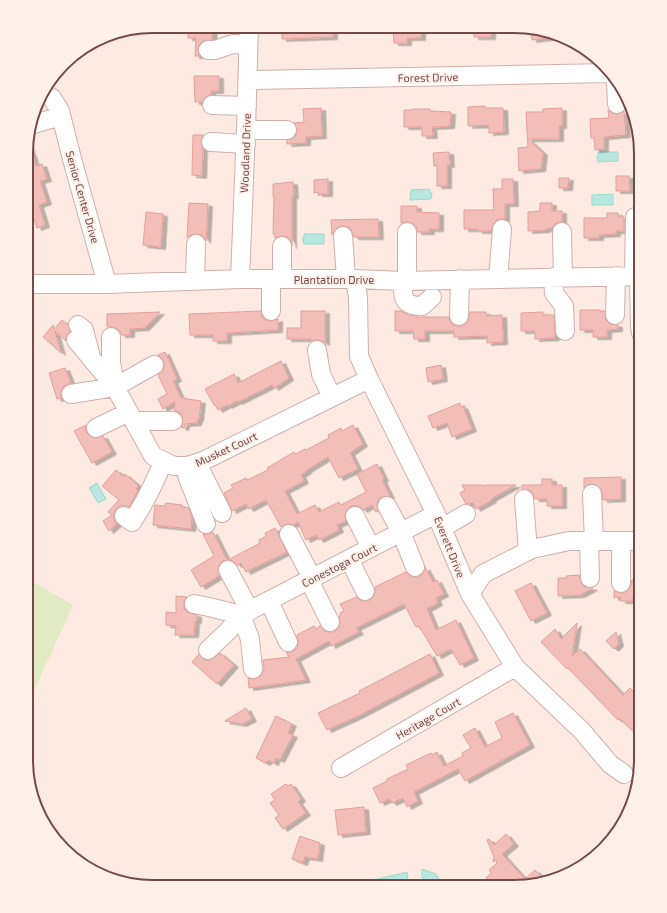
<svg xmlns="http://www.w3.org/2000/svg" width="667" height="913" font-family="'Exo 2',sans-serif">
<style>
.green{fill:#e0ebc1}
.water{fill:#b7e7de;stroke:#9dd9ce}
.building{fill:#f3beba;stroke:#e69e9a;filter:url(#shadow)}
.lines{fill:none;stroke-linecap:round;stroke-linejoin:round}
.minor-casing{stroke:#d0b0ac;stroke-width:20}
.minor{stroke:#fff;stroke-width:18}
.labels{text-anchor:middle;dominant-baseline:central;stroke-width:4;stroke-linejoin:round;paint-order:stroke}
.street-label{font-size:11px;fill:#754948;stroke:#fff0ea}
.rim{fill:none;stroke:#754948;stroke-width:2}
</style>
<defs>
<filter id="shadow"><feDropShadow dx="4.5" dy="2.5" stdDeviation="0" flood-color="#0004"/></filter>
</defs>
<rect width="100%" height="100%" fill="#fdeae3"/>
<!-- green -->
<path class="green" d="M26 578 73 605 26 708Z"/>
<!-- water -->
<path class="water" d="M598 152H618V161L598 162 597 156H598Z
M430 189V193H432L431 199 410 200 411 190Z
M613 194V205H592V195Z
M304 234H324V244H304L302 238H304Z
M97 483 106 499 98 503 89 488Z
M422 869 436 874 444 887H429L422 877Z
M407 872 408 877 403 887H344Z"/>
<!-- building -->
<path class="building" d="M196 26H213L212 40 203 41 199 45 198 50 199 56H195L196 38H188V28L195 29Z
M282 26 333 27V37L282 39Z
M393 27H421V38H407V43H394Z
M474 27H491V37H474Z
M531 27 534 29 555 37 532 40Z
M194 76H219V91H211V95L207 96 202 102H195Z
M485 106V108H503L504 132 489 133V125L468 126V107Z
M321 108 322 136 306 137V143L287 144V140L293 139 296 135 297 130 294 123 304 122 303 109Z
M562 108V126H559V139H528L543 153 541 169 519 171 518 148 528 147 526 112H543V109Z
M412 109H430V111L451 112 450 126 432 127 433 136H422V127H404V110H412Z
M608 110 612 113 617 114 624 111 626 135 604 137V149L595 150 594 138H591L590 119 609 118Z
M193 135H203L201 142 203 148 202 176 192 175Z
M29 146 36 166 42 164 47 179 40 181 47 202 39 205 45 225 37 228 30 208 27 209V147Z
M449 152 450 165H447V186H437V166H434L433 153Z
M616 176H629L630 191H616Z
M559 178H569L568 188H559Z
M328 179V194H318V192L314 193V180Z
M502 179H513L514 204H505V219H498L494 223 491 231H478V229H464V210H494L493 189H502Z
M293 182 294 196H292V246L291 241 288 237 282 236 275 238V234H273L274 197H273V184Z
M189 203 208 204 206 241 202 235 197 234 191 235 187 238Z
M540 203H552V211H562V222L556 223 552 228 546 229V230L528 231V212L540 211Z
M401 206H417V212L439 213V229H429L430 232H417L416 226 412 223 407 222 401 223Z
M146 212 163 214 161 247 143 245Z
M607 213H618V217H624V231H616V234L599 235V238H584V218H607Z
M378 219 379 237H354L351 230 348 227 343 226 337 228 332 235 331 220Z
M580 310H600V311H605L606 320 610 324 618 325V329L607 330V337H593V330H580Z
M261 311 262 317 266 320 271 321 278 319V330L227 333V341H213V335H190L189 314Z
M301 311H325V343L320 340H316L311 341V339H287V328H301Z
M395 311H401L408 315 417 316V317H449L450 321 453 325 459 326 464 325 468 322 470 312H486V316L502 315 503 342 487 343V336L454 337V331H425V339H414L413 331H395Z
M160 312 145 328 130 329V335H121L120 331 116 328 111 327H107V314Z
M543 312V315H554L555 338 535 339V331H521V313Z
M62 320 68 325 70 331 66 336V341L55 331 61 353 43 337 53 325 54 329Z
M165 352 177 379 173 381 181 398 201 401 199 419H198L197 423 185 424 184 428 181 427 183 421 182 415 179 412 174 411 175 402 163 409 158 399 167 394 158 375 163 371 164 365 163 360 158 355Z
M281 361 289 378 274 388 272 385 238 402 237 401 228 406 227 405 218 410 215 405H214L205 389 234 374 238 383Z
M441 365 443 379 428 382 426 368Z
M65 368 71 383 64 386 61 391V398L57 399 49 373Z
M460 403 461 407 463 406 472 429 452 437 447 423 433 428 428 416Z
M86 425V432L90 436 96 438 103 436 112 452 92 463 74 431Z
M353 425 363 444 350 453 358 469 339 478 328 457 307 470V471L301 475 304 481 285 491 297 514 315 505 319 512 339 502 341 505 366 492 357 474 377 464 384 479 382 480 390 496 382 497 378 500 377 505 378 511 376 512 372 505 363 510 360 507 356 506H351L346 511 345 516 346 521 337 525 339 530 319 540 316 535 306 540 298 522 293 525 289 524 284 525 281 527 266 500 249 509 246 504 232 511 224 493 233 488 231 485 246 478 247 480 268 470 267 468 294 452 296 454 305 449 306 450 329 438 328 435 341 428 342 431Z
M116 470 123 476 125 474 139 486 136 489 138 491 129 507 125 506H120L115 510 114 515V520L117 524 109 531 103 521 112 515 108 512 119 500 102 486Z
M621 477V499L603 500 601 489 596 485 591 484 587 485 584 488V478Z
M542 479H552V485H562V506H547V499H535L533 493 529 490 522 489V485H542Z
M462 485H483L484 486 486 485H516L491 499 492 500 476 509 473 503 470 504H466L460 493 465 490Z
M166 503 182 505V507L189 508 192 518 191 529 153 525 155 505 165 506Z
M275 528 287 552 246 572 241 563 237 565 233 561 228 560 260 543 259 540 266 536 265 533Z
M213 532 227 560 223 561 219 565 218 570 219 576 201 587 191 570 214 556 203 534H209Z
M425 567 433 582 437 580 444 594 436 598 438 603 427 609 436 630 456 620 474 658 460 665 451 649 437 656 419 626 416 627 404 604 356 628 359 632 331 646 329 641 296 659 306 680 249 688 248 678 254 679 259 677 262 674 264 668 263 660 289 657 286 652H292L297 648 298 643 297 635 314 626 316 629 320 626 324 631 329 632H334L339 628 340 622 339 616 341 615 340 613 344 611 340 604 357 597 360 600 364 601H369L374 596 375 592V587L406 572 409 575 413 577H419L423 573Z
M579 575 581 583 585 587 593 588 580 595 558 596V578H566V576Z
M641 579V597H633V601H621V597L614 598V591L621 593 626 592 630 588 632 580Z
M531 583 547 613 531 621 515 591Z
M176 596 187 597 184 602V608L187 612 197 615V621H195L194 635H175L176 626 166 625V612L176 613Z
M577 623 572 656 580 649 623 695 630 688 638 696 635 699 641 705V739L619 718 618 720 568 668 567 669 541 642 555 629 561 639Z
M616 632 619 644 614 649 606 641Z
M220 653 234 665 217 684 192 662 199 654 205 660H210Z
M430 654 439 673 360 715 327 730 318 713 360 693 359 691Z
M246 708 252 719 242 724 225 721Z
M513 713 530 745 465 781 458 769 414 792 418 801 407 807 403 798 392 803 389 799 380 803 373 788 387 781V779L408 769 406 765 431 753 432 755 437 752 444 766 463 756 462 753 471 748 463 735 475 728 485 747 502 738 495 722Z
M276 716 292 724 288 733 293 735 280 760 276 758 274 763 268 760 266 763 256 758Z
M286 784 288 786 291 784 301 799 298 802 306 813 283 829 275 818 279 815 270 803 275 800 271 794Z
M364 807 366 832 338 835 335 810Z
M506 834 514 844 502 854 525 879 535 870 544 880 514 887H494L486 878 491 873 489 870 497 863 496 860 493 862 494 857 487 840 489 839 494 845Z
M300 836 320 843 318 859 305 857 303 863 292 859Z"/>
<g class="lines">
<!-- minor casing -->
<g class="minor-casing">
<path id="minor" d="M208 50H215L233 44 248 45
M248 80 609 73
M616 82 617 104
M42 93 52 98 60 111 72 159 107 284
M212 105 247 106
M31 125 61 116
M246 130H287
M211 142 246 144
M562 232 563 277
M343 236 346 279
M634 276 635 217
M639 276 640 327 641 333
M553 277 554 293 564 306 565 331
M240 279 246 130 249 26
M271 279V311
M282 279V246
M355 279 358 297 359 356 369 379 436 514 470 594 515 667 582 731 610 764 624 774
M498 279 502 229
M407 280V232
M195 281 196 244
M403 281C402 298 403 306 422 306L432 297
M27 284H107L240 279H355L403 281 641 276
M615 315 616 276
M459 316 460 279
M78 325 84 330 90 353
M111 337V362L115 387
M76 340 115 387 153 456 174 466H187L203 461 369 379
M317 350 321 374 332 397
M71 394 115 387 154 365
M136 424 142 421H173
M96 428 129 412
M197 463 222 513
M185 466 188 478 206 524
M592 494 594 541
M524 499 528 551
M387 506 401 532 415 567
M124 516 132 522C145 502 155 483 163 461
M355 516 371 548
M442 528 466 514
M289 534 312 578
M589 541 590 578
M621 541V583
M349 559 365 591
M228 570 250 611
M309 580 330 622
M470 594 483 574 532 549 569 541H641
M269 601 288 642
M194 604 209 607 241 615
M241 615 250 639 253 669
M208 650 228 631 241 615 436 514
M341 768 515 667"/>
</g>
<!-- minor -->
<use href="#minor" class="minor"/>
</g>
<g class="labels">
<!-- street labels -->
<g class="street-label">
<text transform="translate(428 77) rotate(-1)">Forest Drive</text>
<text transform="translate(245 153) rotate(-88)">Woodland Drive</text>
<text transform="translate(83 197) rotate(74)">Senior Center Drive</text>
<text x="334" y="279">Plantation Drive</text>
<text transform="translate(226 449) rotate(-25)">Musket Court</text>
<text transform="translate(450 547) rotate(68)">Everett Drive</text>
<text transform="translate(339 565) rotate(-27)">Conestoga Court</text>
<text transform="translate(428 718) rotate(-30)">Heritage Court</text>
</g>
</g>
<!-- crop -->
<path d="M0 0H667V913H0ZM153 33H514A120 120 0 0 1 634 153V760A120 120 0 0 1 514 880H153A120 120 0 0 1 33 760V153A120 120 0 0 1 153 33Z" fill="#fff0ea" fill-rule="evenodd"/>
<path class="rim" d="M153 33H514A120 120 0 0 1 634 153V760A120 120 0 0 1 514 880H153A120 120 0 0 1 33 760V153A120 120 0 0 1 153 33Z"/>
</svg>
